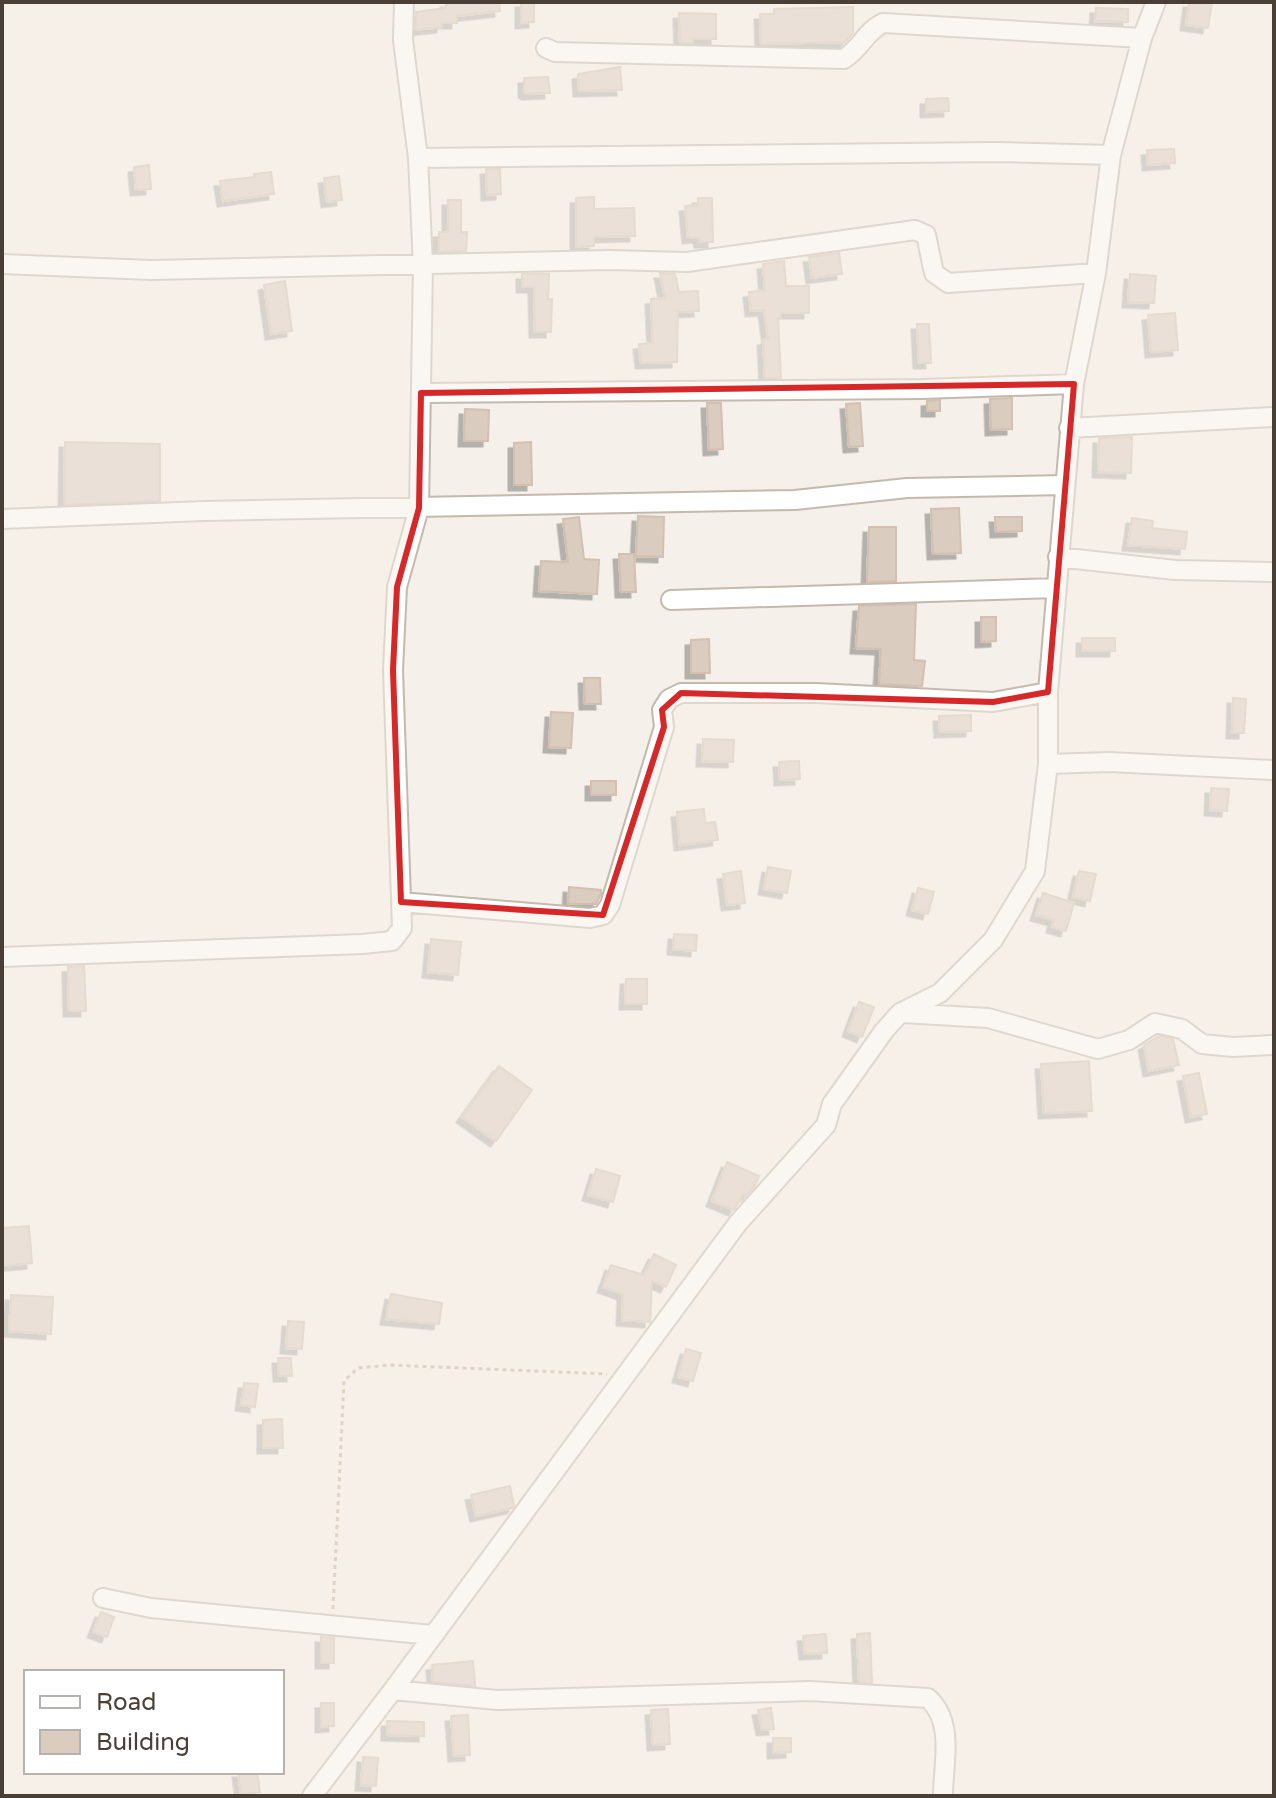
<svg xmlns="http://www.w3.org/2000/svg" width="1276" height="1798" font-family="'Varela Round',sans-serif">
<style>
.building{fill:#dbccc0;stroke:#d3c0b0;stroke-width:2;filter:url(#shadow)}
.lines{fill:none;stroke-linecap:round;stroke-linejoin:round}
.minor-casing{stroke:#c4b9ad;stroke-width:22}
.path{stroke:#c4af9b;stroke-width:3;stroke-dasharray:4 4;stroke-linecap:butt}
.minor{stroke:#fff;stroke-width:18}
.marked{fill:none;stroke:#d62828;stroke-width:6;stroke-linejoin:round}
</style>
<defs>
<filter id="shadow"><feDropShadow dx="-5.5" dy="5.5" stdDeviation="0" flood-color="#0004"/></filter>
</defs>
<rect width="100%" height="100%" fill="#f5f0e9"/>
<!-- building -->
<path class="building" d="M446 2H499L500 11 457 16V23H442V27L415 30 416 12 446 8Z
M521 2H534V22L521 23Z
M1189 2H1212L1208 28 1186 25Z
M853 7V33L845 42 761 44 760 14H774V9Z
M1096 8 1128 9V22L1095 21Z
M679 13 716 14V39H693V43H680Z
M620 67 622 90 579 91 578 74Z
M548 77 550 93 527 94 524 92V78Z
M948 98 949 111 926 112V99Z
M1174 149 1175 163 1148 165 1147 150Z
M149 165 151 189 136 190 134 167Z
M486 169H500L501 194 487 195Z
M271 172 274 194 223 201 220 181 255 177 254 174Z
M339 176 342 200 327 202 324 178Z
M592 197H594V209L634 208 635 236 594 237V246L576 247V198Z
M698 198H712L713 242H700L699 237 688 238 685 206 698 205Z
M448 200H461V232H467L466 251 439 252V232H448Z
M839 253 842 274 812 278 809 257Z
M784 261 786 286H809V313H781V318H778L781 378H765L763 340 768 339 764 310 751 311 749 292 765 290 763 264Z
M660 273 675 274 679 292 698 291 699 311 678 312 677 362 641 363 639 344 653 343 651 299 665 298Z
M522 274H549L548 299H552L551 332H535L534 287H522Z
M1130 274 1156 276 1154 303 1128 302Z
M285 281 292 331 271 334 264 285Z
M1175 313 1178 350 1151 352 1148 315Z
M917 324H929L931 363H919Z
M1012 398V429L991 430 990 399Z
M940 400V411H927V401Z
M707 403H721L723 449 709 450Z
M860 403 863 446 849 447 846 404Z
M465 409 489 410 488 441H464Z
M1132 437 1131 473 1098 472 1099 438Z
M65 442 160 444V501L64 505Z
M531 442 532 485H514V443Z
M959 508 961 553 933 554 931 509Z
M638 516 664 517 663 557 636 556Z
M579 517 584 559 599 560 597 594 539 591 541 561 568 562 563 519Z
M995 517H1022V531L996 532Z
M1132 518 1153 521 1152 528 1187 532 1185 549 1128 545Z
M869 527H896V581L867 582Z
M619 554H634L636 592H621Z
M916 604 914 660 925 661 922 686 879 684 881 649 856 648 859 606Z
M981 617H996V641L981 642Z
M1082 638H1115V651H1082Z
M709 639 710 673H691V640Z
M584 678H600L601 704H585Z
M1233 698 1246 699 1244 733H1232Z
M551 712 573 713 571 748 549 747Z
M971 715V731L940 732 939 716Z
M703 739 734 740 733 762 702 761Z
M799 761 800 779 780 780 779 762Z
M591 781H616V795H591Z
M1211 788 1229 789 1227 811 1210 810Z
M704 809 705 823 715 822 718 840 680 845 677 812Z
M768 867 791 871 787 893 764 889Z
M741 871 745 903 727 905 723 874Z
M1079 871 1096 874 1090 901 1073 897Z
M569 887 601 890V894L596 904H568Z
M918 888 934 892 928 914 912 910Z
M1043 893 1074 903 1066 931 1052 927 1054 920 1036 915Z
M674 934 697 935 696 951 673 949Z
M431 939 461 942 458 975 428 972Z
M84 966 86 1011H69L68 967Z
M626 979H647V1004H625Z
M859 1002 874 1007 862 1037 848 1031Z
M1159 1036 1173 1039 1179 1065 1149 1071 1144 1045Z
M1089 1061 1092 1111 1044 1113 1041 1064Z
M499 1066 532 1090 496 1141 462 1117Z
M1199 1073 1207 1114 1191 1117 1183 1076Z
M727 1162 759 1176 754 1187 746 1196 743 1194 734 1210 712 1201Z
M596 1169 620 1176 613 1202 588 1195Z
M29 1226 32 1263 2 1266V1228Z
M654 1254 676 1265 666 1287 652 1281 650 1322 622 1320 623 1294 603 1287 611 1265 644 1275Z
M391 1294 442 1303 439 1324 386 1319Z
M11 1295 53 1297 51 1334 9 1331Z
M288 1321 304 1322 302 1349 286 1348Z
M686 1349 701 1353 693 1381 678 1377Z
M278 1358H291L292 1376H279Z
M244 1383 258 1384 255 1407 241 1405Z
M282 1419 283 1448H263V1420Z
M510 1486 514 1506 512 1508 476 1516 471 1495Z
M101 1612 114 1617 107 1637 93 1632Z
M870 1633 872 1683 859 1682 857 1634Z
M826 1634 827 1653 805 1654 803 1636Z
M321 1637 334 1638V1663H321Z
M473 1661 475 1686 433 1682 432 1665Z
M321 1703H334V1726L321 1727Z
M771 1708 774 1729 762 1730 758 1710Z
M668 1709 670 1744 653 1745 651 1710Z
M468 1715 470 1755 454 1756 451 1716Z
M387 1721 424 1722V1736L387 1735Z
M773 1738H791V1752L773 1753Z
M363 1757 378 1758 376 1786 361 1785Z
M238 1772H257L260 1792 241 1794Z"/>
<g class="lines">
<!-- minor casing -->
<g class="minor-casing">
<path id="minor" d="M546 48 555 52 844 59C861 48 866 31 883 23L1142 38
M418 158 996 152 1111 155
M2 264 151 270 609 260 687 262 915 230 926 235 934 273 948 283 1096 273
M421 393 922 389 1074 384
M1069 428 1274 417
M2 519 204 511 795 500 907 488 1065 485
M1058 557 1175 570 1274 572
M671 600 1057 588
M1048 764 1109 762 1274 770
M401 902 590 918 603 915 610 905 664 727 662 710 669 699 681 693H816L993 702 1048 692
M2 957 362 944 392 941 402 928 393 670 397 587 419 508 423 265 418 158 403 40 404 2
M903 1013 988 1018 1098 1049 1129 1040 1155 1023 1182 1029 1202 1044 1233 1047 1274 1045
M103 1598 151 1608 432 1635
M393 1690 497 1700 810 1691 928 1698C955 1723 943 1763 943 1796
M312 1796 393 1690 738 1223 826 1125 832 1104 884 1031 900 1013 940 993 993 940 1035 871 1048 764V692L1074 384 1096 273 1111 155 1142 38 1156 2"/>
</g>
<!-- path -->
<path class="path" d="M333 1609 344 1381 358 1368 389 1365 607 1374"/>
<!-- minor -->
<use href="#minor" class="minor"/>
</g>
<!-- marked area -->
<path d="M0 0H1276V1798H0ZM1074 384 1048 692 993 702 681 693 662 710 664 727 603 915 401 902 393 670 397 587 419 508 421 393Z" fill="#f5f0e9" fill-opacity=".55" fill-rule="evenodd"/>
<path class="marked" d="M1074 384 1048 692 993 702 681 693 662 710 664 727 603 915 401 902 393 670 397 587 419 508 421 393Z"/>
<!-- border -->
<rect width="1276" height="1798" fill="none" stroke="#493f36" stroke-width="8"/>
<!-- legend -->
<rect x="24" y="1670" width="260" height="104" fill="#ffffff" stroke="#b6b2af" stroke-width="2"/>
<rect x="40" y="1696" width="40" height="12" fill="#ffffff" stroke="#b6b2af" stroke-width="2"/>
<text x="96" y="1710" font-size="24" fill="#493f36">Road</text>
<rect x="40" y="1730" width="40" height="24" fill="#dbccc0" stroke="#b6b2af" stroke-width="2"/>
<text x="96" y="1750" font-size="24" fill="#493f36">Building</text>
</svg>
